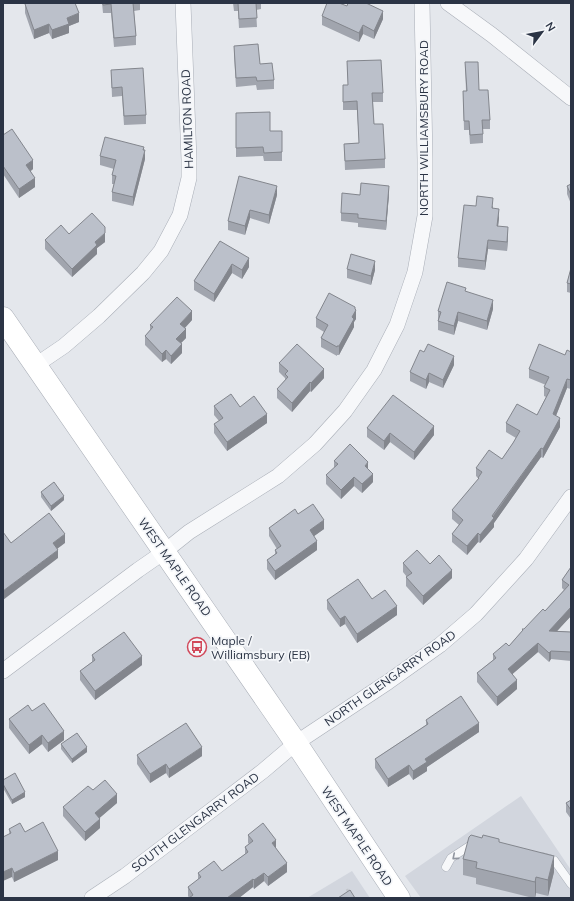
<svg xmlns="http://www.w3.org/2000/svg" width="574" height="901" font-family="Mulish,sans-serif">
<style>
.built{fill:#d2d6de}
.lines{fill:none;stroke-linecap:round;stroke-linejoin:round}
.service-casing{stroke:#a9aeb7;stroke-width:9}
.minor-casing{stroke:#a9aeb7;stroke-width:16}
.secondary-casing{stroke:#a9aeb7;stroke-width:23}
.path{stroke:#c2c5cb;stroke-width:2.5;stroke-dasharray:3 3;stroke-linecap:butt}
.service{stroke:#f7f8fa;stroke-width:8}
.minor{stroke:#f7f8fa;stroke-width:15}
.secondary{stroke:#fff;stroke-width:22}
.wall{fill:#a1a5ae}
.shaded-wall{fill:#83868d}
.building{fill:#bbc0ca;stroke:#83868d}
.oneway{stroke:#9196a0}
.labels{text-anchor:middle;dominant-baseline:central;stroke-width:3.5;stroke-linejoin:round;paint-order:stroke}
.street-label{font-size:12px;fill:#2b3445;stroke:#f4f6f9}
.poi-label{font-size:12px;fill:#2b3445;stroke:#f4f6f9;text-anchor:start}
</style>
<rect width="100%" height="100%" fill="#e4e7ec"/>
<!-- built -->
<path class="built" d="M521 796 571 870V898H421L405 876Z
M352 871 370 898H307Z"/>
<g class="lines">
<!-- service casing -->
<g class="service-casing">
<path id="service" d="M543 857 554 860 571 884
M446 867 451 858 474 843"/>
</g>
<!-- minor casing -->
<g class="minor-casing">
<path id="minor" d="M448 3 492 35 571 98
M36 365 64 346 99 316 143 273 161 251 180 215 189 178V160L183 3
M3 671 138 570 164 552 189 532 278 476 315 444 345 411 374 370 397 325 415 272 425 216V160L422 3
M92 898 125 876 192 825 263 771 296 743 388 682 440 645 476 614 526 559 571 497"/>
</g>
<!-- secondary casing -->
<g class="secondary-casing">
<path id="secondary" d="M3 318 296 743 399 898"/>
</g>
<!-- path -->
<path class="path" d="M347 889 351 898"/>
<!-- service -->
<use href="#service" class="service"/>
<!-- minor -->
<use href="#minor" class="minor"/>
<!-- secondary -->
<use href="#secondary" class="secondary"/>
</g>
<!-- wall -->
<path class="wall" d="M102 3H140V10L134 11 136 36V45L114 47 111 13H103Z
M233 3H261V9L256 10 257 27 239 28 238 11H234Z
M25 4 79 22 69 26V33L52 39 49 33 34 39 25 13Z
M347 6 383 19 374 39 363 34 359 42 322 25V16Z
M234 46 260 64 274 80V89L257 90 256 85 236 87 234 55Z
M347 61 383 93V102H373L374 124 385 159V168L345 170 344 144 359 143 357 110H343V85H348Z
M465 62 479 90 490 120V129H483V143L470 144 469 130H464L463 91H466Z
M111 70 146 115V124L124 125 122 96 112 97Z
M236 113 270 131H282V161H264L263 156 236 157Z
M3 135 33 169 31 171 35 187 19 198 3 174Z
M144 150 145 159 133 206 112 201V192L114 184H112V175L114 169 100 165V156Z
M571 184V204L567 194V186Z
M389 194 386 230 358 227V223L341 221V213L360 195Z
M277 195 269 224 250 218 245 235 228 230V221Z
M476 206H493V208L499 218 498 226 508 236 507 251 488 249 485 270 458 267V258Z
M69 234 105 242 97 248V254L72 277 45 249V240Z
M220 241 249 267 242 279 232 273 214 302 194 290V281Z
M571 268V293L567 292V283Z
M347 269 375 270 371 285 347 278Z
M466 292 493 309 487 330 458 321 454 335 438 330V311Z
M355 309 356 319 354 322V327L339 355H337V356L321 347V338L324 332 316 327V318Z
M192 320 185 328 186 338 181 343 182 353 171 364 166 359 162 362 145 345V336L150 330V325Z
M571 352V389L567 388 556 416 560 427 543 458 541 457 494 523V527L480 543 478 542 467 555 452 542V534L459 525 452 519V510L478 480V478L476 476V468L502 459 513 443 516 438 506 432V423L537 415 546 397 544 396V387L546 385 529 378V369L565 355Z
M279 363 324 378 311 392 310 391 292 412 277 398V389L285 380V378L279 372Z
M454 365 443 388 429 382 426 389 410 381V372Z
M214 406 240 407 267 423 227 451 214 433V424L219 421 214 415Z
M367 428 434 435 414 460 390 442 384 450 367 437Z
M334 461 368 470 373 482 362 493 354 486 341 499 326 484V475L334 468Z
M41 492 64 500 51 511 41 497Z
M298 514 324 529 314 536 317 550 275 580 267 569V560L275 555V550L277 549 269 536V528Z
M403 563 430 564 452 578 423 605 406 586V577H407L403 572Z
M571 567V616L556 631 571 632V661L551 659 549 662 538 652 512 674 517 689 497 706 477 682V673L493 660V654L509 646 522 631V629H524L545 611 564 590 562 588V580Z
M372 599 397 615 357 643 345 624 340 627 327 609V600Z
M92 655 142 665 95 700 80 680V671L92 662Z
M32 711 64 740 48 752 42 744 29 754 9 728V719Z
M426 720 479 732 427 767V771L413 780 409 774 388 787 375 768V759L426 725Z
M61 744 87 752 72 763 61 749Z
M137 755 202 756 169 778 166 773 150 783 137 764Z
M3 780 25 797 12 804 3 788Z
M571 800V819L566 812V803Z
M117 803 99 818 100 828 85 841 63 816V807Z
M9 829 25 832 58 860 14 882 12 877Z
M248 835 276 848 287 872 268 886 264 881 254 889 253 887 239 898H189L188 896V887L198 880V873L222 871 245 854V847L249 844 248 843Z
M499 842 554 872 548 896 536 893 535 898H533L476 884V878L463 875V859Z"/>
<!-- shaded-wall -->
<path class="shaded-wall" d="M383 11V19L374 39V31Z
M79 13V22L69 26V33L52 39V30L67 18Z
M49 24V33L34 39V30Z
M363 25V34L359 42V33Z
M144 147V155L145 150V159L133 206V197Z
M33 160V169L26 174V165Z
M35 178V187L19 198V189Z
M277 186V195L269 224V215Z
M389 186V194L386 230V221Z
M499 209V218L497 235V226Z
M250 210V218L245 235V226Z
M508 227V236L507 251V242Z
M105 233V242L97 248V254L72 277V269L95 242Z
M488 240V249L485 270V261Z
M249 258V267L242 279V270Z
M375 261V270L371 285V276Z
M232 264V273L214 302V294Z
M493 300V309L487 330V321Z
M355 307V311L356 310V319L354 322V327L339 355V346Z
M192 311V320L180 333V324Z
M458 312V321L454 335V326Z
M186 329V338L176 348V339Z
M182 344V353L171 364V356Z
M166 350V359L162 362V354Z
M454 356V365L443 388V380Z
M324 369V378L311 392V383Z
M429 373V382L426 389V380Z
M567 379V388L553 423V414Z
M310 382V391L292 412V403Z
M267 414V423L227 451V442Z
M560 418V427L543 458V449Z
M434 426V435L414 460V452Z
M390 433V442L384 450V441Z
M541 448V457L494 523V527L480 543V535Z
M368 462V471L365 466Z
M373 474V482L362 493V484Z
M354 477V486L341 499V490Z
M64 496V500L51 511V506Z
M324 520V529L310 539V530Z
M478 533V542L467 555V546Z
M65 534V543L53 552V543Z
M317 541V550L275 580V571Z
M58 550V558L3 600V591Z
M452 570V578L423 605V596Z
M397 606V615L357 643V634Z
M571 607V616L549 640V631Z
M345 616V624L340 627V619Z
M538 643V652L508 678V669Z
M551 651V659L549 662V653Z
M142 656V665L95 700V691Z
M517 680V689L497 706V697Z
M479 723V732L427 767V771L413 780V771L425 759Z
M64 731V740L48 752V743Z
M42 735V744L29 754V745Z
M87 747V752L72 763V759Z
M202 747V756L169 778V769Z
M166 764V773L150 783V774Z
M409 765V774L388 787V779Z
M25 792V797L12 804V800Z
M117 794V803L95 822V813Z
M100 819V828L85 841V832Z
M276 840V849L272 843Z
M58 851V860L14 882V873Z
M554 856V872L548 896V880Z
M287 863V872L268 886V877Z
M12 868V877L3 881V872Z
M264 873V881L254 889V880Z
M536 877V893L535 898V882Z
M253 879V887L239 898H227Z"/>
<!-- building -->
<path class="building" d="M27 3H75L79 13 67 18 69 24 52 30 49 24 34 30 25 4Z
M103 3H133L136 36 114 38 111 4 103 5Z
M238 3H256L257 18 239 19Z
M327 3H339L347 6 348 3H366L383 11 374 31 363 25 359 33 322 16Z
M258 44 260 64 272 63 274 80 257 81 256 77 236 78 234 46Z
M381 60 383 93H372L374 124H383L385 159 345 161 344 144 359 143 357 101 343 102V85H348L347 61Z
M465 62H478L479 90H488L490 120H482L483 134 470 135 469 121H464L463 91H467Z
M143 68 146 115 124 116 122 87 112 88 111 70Z
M270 112V131H282V152L264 153 263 147 236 148V113Z
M12 129 33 160 26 165 35 178 19 189 3 166V135Z
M105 137 144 147 143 150H145L133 197 112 192 116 176 112 175 116 160 100 156Z
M239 176 277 186 269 215 250 210 245 226 228 221Z
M361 183 389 186 386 221 358 218V214L341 213 342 193 360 195Z
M571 184V195L567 186Z
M477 196 493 198 492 208 499 209 497 226 508 227 507 242 488 240 485 261 458 258 464 205 476 206Z
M92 213 105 227V233L95 242 97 245 72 269 45 240 61 225 69 234Z
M220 241 249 258 242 270 232 264 214 294 194 281Z
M351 254 375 261 371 276 347 269Z
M571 268V284L567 283Z
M447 282 466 288 465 291 493 300 487 321 458 312 454 326 438 321 441 312 438 311Z
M329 293 355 307V309L356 310 352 317 354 319 339 346H337V347L321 338 328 325 316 318Z
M177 297 192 311 180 324 186 329 176 339 182 344 171 356 166 350 162 354 145 336 153 327 150 325Z
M297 344 324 369 311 383 310 382 292 403 277 389 288 377 285 374 288 371 279 363Z
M428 344 454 356 443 380 429 373 426 380 410 372 420 350 424 352Z
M539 344 565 355 567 350 571 352V380L567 379 553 414 560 418 543 449 541 448 492 516 494 518 480 535 478 533 467 546 452 534 463 520 452 510 479 478H478L482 472 476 468 489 450 502 459 513 443 520 431 506 423 517 404 537 415 550 390 544 387 549 377 529 369Z
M231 394 240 407 254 396 267 414 227 442 214 424 223 418 214 406Z
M393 395 434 426 414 452 390 433 384 441 367 428Z
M350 444 368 462 365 466 373 474 362 484 354 477 341 490 326 475 338 464 334 461Z
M54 482 64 496 51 506 41 492Z
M313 504 324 520 310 530 317 541 275 571 267 560 277 553 275 550 281 546 269 528 295 509 298 514Z
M49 513 65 534 53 543 58 550 3 591V532L11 543Z
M417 550 430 564 439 555 452 570 423 596 406 577 412 573 403 563Z
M571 567V607L549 631 571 632V652L551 651 549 653 538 643 508 669 517 680 497 697 477 673 496 658 493 654 506 643 509 646 523 630 522 629H524L543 609 545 611 569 585 562 580Z
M358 579 372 599 385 590 397 606 357 634 345 616 340 619 327 600Z
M124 632 142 656 95 691 80 671 95 660 92 655Z
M461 696 479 723 425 759 427 762 413 771 409 765 388 779 375 759 428 724 426 720Z
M44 703 64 731 48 743 42 735 29 745 9 719 28 705 32 711Z
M186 723 202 747 169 769 166 764 150 774 137 755Z
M77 733 87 747 72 759 61 744Z
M15 773 25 792 12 800 3 784V780Z
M105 780 117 794 95 813 100 819 85 832 63 807 88 786 93 790Z
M571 800V810L566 803Z
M43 822 58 851 14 873 12 868 3 872V837L11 833 9 829 20 823 25 832Z
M263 823 276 840 272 843 287 863 268 877 264 873 254 880 253 879 227 898H189L193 895 188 887 201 877 198 873 214 861 222 871 248 852 245 847 253 841 248 835Z
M471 835 482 838 483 835 499 839V842L554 856 548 880 536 877 535 882 476 868 477 862 463 859 469 837Z
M350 890 355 898H338Z"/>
<!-- one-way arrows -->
<defs><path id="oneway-chevron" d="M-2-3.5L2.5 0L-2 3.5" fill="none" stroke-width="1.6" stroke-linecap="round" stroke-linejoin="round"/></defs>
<use class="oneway" href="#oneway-chevron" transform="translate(455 857) rotate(140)"/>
<!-- icons -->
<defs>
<g id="bus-ring" transform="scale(1)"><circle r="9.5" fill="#f4f6f9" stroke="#d1495b" stroke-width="1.5"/><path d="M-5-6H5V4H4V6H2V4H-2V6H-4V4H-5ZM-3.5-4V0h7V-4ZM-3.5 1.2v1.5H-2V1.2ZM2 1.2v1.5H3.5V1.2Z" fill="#d1495b"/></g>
</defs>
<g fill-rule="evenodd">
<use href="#bus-ring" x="197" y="647"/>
</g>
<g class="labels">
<!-- street labels -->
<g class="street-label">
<text transform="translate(187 119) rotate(-92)">HAMILTON ROAD</text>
<text transform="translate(423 128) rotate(-90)">NORTH WILLIAMSBURY ROAD</text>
<text transform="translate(175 567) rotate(55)">WEST MAPLE ROAD</text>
<text transform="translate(390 678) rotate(-35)">NORTH GLENGARRY ROAD</text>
<text transform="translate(195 822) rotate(-37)">SOUTH GLENGARRY ROAD</text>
<text transform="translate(357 836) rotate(56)">WEST MAPLE ROAD</text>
</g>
<!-- poi labels -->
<g class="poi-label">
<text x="211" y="640">Maple /<tspan x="211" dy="14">Williamsbury (EB)</tspan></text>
</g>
</g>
<!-- border -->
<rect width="574" height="901" fill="none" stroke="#2b3445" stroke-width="8"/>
<!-- north arrow -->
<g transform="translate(542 32) rotate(58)" stroke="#f4f6f9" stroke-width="3" paint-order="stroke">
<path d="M0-3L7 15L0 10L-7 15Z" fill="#2b3445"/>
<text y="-6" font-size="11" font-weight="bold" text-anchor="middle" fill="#2b3445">N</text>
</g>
</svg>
